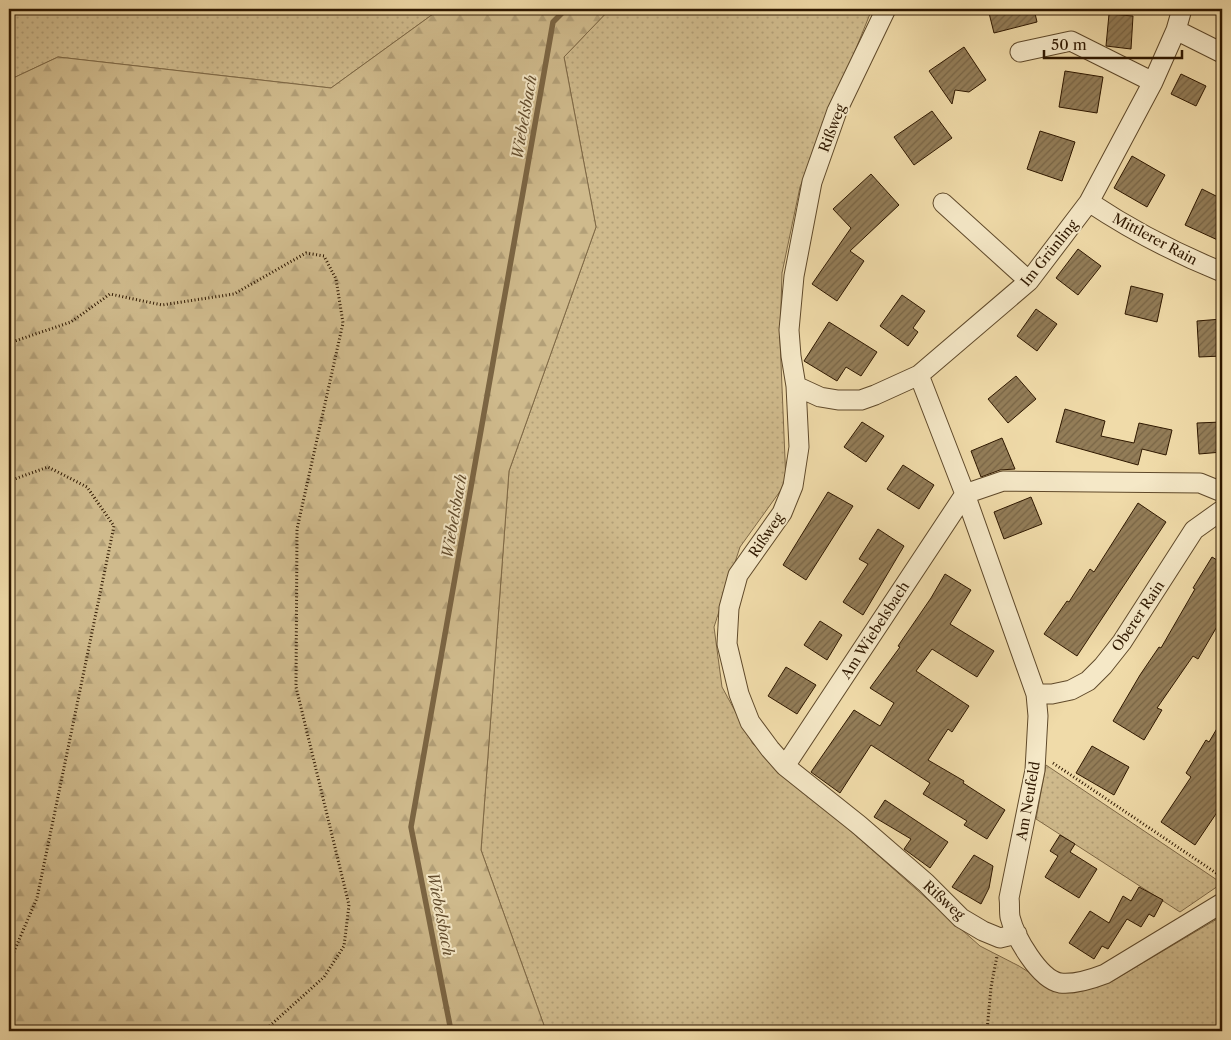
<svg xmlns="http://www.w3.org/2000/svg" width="1231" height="1040" font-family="'Libre Caslon Text',serif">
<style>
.grass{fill:url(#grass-dots);stroke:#7f6946}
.forest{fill:url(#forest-firs);stroke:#7f6946}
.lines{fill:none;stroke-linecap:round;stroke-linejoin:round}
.stream{stroke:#7b6543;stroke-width:5.5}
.building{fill:url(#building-hatch);stroke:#2f1800}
.minor-casing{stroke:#5f492a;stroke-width:21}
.path{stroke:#2f1800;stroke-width:3;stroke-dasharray:1 2.5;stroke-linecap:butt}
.minor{stroke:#f5e8c7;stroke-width:19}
.labels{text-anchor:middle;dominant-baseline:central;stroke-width:4;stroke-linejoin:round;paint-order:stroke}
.street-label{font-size:14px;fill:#2f1800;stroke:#f5e8c7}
.water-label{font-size:15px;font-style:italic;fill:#624c2d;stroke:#f5e8c7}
</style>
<defs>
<pattern id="grass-dots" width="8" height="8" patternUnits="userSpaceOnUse" patternTransform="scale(1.25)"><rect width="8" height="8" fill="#cfba8c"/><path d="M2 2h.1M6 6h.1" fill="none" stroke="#b29f77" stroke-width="1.8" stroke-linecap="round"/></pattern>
<pattern id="forest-firs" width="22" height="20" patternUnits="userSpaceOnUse" patternTransform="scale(1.25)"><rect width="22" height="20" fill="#cfba8c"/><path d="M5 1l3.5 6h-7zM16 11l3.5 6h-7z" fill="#b29f77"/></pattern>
<pattern id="building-hatch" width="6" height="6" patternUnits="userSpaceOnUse" patternTransform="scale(1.25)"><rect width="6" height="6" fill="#937d58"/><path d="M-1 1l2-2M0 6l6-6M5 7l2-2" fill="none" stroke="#786546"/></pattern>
</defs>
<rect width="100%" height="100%" fill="#f0dba9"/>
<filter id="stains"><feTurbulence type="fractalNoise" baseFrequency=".004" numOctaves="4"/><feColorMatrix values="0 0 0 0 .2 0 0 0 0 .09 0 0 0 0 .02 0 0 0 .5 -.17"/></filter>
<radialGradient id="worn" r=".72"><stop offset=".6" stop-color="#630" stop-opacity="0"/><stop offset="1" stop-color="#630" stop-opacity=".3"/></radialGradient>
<!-- grass -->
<path class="grass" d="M9 9H440L331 88 58 57 9 80Z
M610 9H872L800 187 782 273 780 339 786 483 740 547 714 627 722 687 753 744 980 946 1019 966 1057 990 1114 980 1222 916V1031H546L481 850 509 471 596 227 564 57Z
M1046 765 1220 882 1218 886 1180 912 1036 819Z"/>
<!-- forest -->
<path class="forest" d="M440 9H610L564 57 596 227 509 471 481 850 546 1031H9V80L58 57 331 88Z"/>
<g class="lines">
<!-- stream -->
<path class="stream" d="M451 1031 411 827 553 22 566 9"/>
</g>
<!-- building -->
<path class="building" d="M988 9H1034L1037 22 994 33Z
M1109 14 1133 16 1131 49 1106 46Z
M964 47 986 80 969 92 955 90 952 104 929 71Z
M1065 71 1103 77 1097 113 1059 107Z
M1181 74 1206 86 1196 106 1171 94Z
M932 111 952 138 914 165 894 137Z
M1040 131 1075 142 1062 181 1027 169Z
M1132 156 1165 175 1147 207 1114 188Z
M871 174 899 205 850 251 864 261 837 301 812 284 851 228 833 209Z
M1202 189 1222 199V242L1185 225Z
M1078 249 1101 266 1078 295 1056 278Z
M1131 286 1163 294 1157 322 1125 314Z
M902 295 925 311 913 328 918 332 908 346 880 326Z
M1036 309 1057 324 1037 351 1017 336Z
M1222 319V356L1199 357 1197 321Z
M829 322 877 352 861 376 846 367 837 381 804 361Z
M1016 376 1036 399 1008 423 988 399Z
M1065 409 1105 421 1101 436 1134 443 1139 423 1172 430 1166 455 1142 449 1138 465 1056 442Z
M862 422 884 436 866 462 844 447Z
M1222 422V452L1199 454 1197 423Z
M1002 438 1015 469 1000 470 981 477 971 451Z
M903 465 934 485 919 509 887 489Z
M828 492 853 506 806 580 783 565Z
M1031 497 1042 524 1004 539 994 512Z
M1138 503 1166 522 1077 656 1044 634 1067 601 1069 602 1090 569 1094 572Z
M878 529 904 546 863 615 843 602 868 564 859 559Z
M1212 557 1222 563V618L1198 659 1193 656 1157 708 1162 710 1144 740 1113 721 1140 675 1159 647 1161 648 1195 589 1193 588Z
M945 574 971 590 950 624 994 651 977 677 932 649 916 671 969 706 952 732 948 729 928 760 964 781 963 783 1005 810 987 839 964 825 967 821 923 794 930 783 871 745 840 793 811 772 854 710 880 726 894 703 870 688 900 647 898 646 931 598Z
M820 621 842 635 827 660 804 645Z
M786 667 816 685 797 714 768 696Z
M1222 720V805L1195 845 1161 822 1191 777 1186 773 1206 740 1209 742Z
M1092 746 1129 767 1114 795 1076 773Z
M885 800 948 842 930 868 904 849 911 839 874 817Z
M1060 835 1075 844 1070 852 1097 869 1079 898 1045 877 1058 856 1050 851Z
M974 855 993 866 989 888 981 904 952 887Z
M1139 887 1163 900 1154 917 1149 914 1141 927 1127 919 1108 949 1102 946 1094 959 1069 943 1090 911 1109 923 1123 896 1131 901Z"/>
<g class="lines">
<!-- minor casing -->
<g class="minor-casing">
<path id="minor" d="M886 9 837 111 812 182 794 276 789 330 791 356 796 386 799 447 793 486 782 513 738 575 729 608 727 644 739 694 750 722 770 749 785 766 859 825 926 883 961 918 983 931 1000 938 1017 934
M1176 30 1222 53
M1020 52 1071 41 1153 82
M1089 202C1131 230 1175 253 1222 272
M943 203 1029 281
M919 375 965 494 1036 694 1038 716 1035 770 1009 898C1010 904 1009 911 1010 917 1015 937 1039 979 1060 983 1075 985 1092 979 1105 974L1222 903
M796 386 820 397 838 400H861L875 395 919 375 1029 281 1089 202 1153 82 1176 30 1182 9
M1036 694H1052L1071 690 1088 681 1103 666 1122 642 1194 530 1222 510
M785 766 965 494 1003 481 1200 483 1222 492"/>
</g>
<!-- path -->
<path class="path" d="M9 343 71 322 110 294 162 305 234 294 306 253 324 256 336 279 343 323 297 529 296 687 349 905 344 946 324 977 264 1031
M9 481 48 467 87 487 114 526 37 898 9 963
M1053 763 1222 877
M987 1031 991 987 997 956"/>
<!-- minor -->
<use href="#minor" class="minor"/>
</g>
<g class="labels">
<!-- street labels -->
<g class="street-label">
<text transform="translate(832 128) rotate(-69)">Rißweg</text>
<text transform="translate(1155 239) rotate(28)">Mittlerer Rain</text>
<text transform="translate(1049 253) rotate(-51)">Im Grünling</text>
<text transform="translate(766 535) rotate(-56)">Rißweg</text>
<text transform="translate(1138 616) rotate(-56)">Oberer Rain</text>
<text transform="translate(875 630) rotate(-57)">Am Wiebelsbach</text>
<text transform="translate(1028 801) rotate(-80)">Am Neufeld</text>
<text transform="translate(944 900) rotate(42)">Rißweg</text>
</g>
<!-- water labels -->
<g class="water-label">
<text transform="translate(524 117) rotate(-80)">Wiebelsbach</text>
<text transform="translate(454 516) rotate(-80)">Wiebelsbach</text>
<text transform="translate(441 914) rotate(79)">Wiebelsbach</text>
</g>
</g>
<!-- margin -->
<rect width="1231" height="1040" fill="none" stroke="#f0dba9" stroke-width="30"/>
<rect x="10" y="10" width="1211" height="1020" fill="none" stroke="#2f1800" stroke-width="2.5"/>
<rect x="15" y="15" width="1201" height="1010" fill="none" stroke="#2f1800"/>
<!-- scale -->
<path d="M1044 50v8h138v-8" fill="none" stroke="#2f1800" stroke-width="2.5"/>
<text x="1051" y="50" font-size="15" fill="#2f1800" stroke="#f5e8c7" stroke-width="4" paint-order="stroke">50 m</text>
<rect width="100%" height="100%" filter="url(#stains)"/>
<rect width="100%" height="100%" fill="url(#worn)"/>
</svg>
